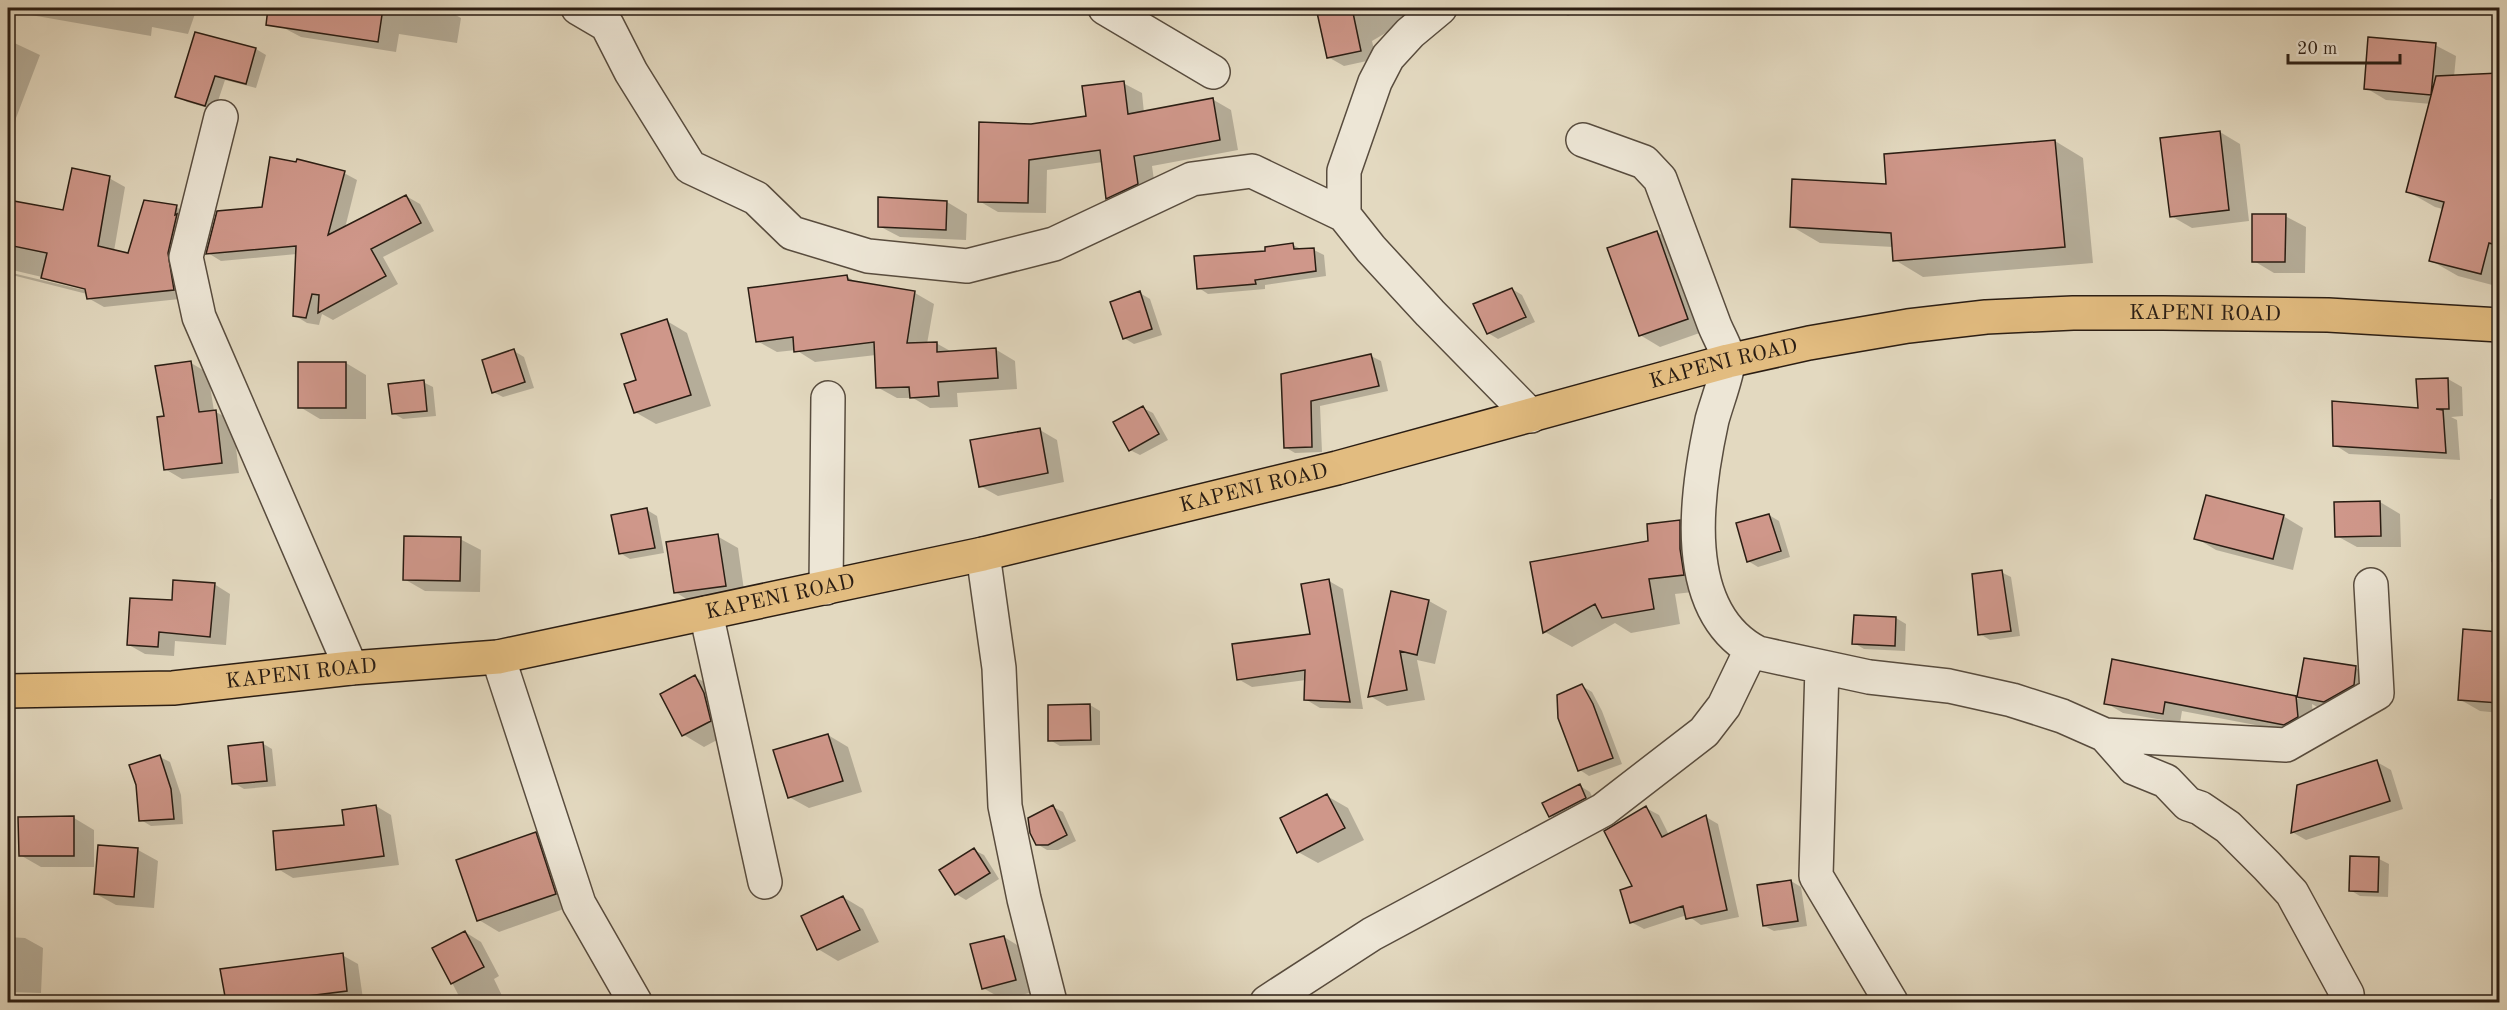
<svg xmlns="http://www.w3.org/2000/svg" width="2507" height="1010" font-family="'Old Standard TT',serif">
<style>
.shadow{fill:#0003;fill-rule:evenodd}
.building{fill:#cf978a;stroke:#2a1d13;stroke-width:1.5}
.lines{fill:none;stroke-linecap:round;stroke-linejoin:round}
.minor-casing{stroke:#584c3e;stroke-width:36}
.major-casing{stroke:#2a1d13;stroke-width:36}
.minor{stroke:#ede6d6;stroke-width:33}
.major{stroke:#e2bc80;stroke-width:33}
.labels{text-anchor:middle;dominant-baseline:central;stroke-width:4.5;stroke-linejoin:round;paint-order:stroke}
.street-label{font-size:21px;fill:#2a1d13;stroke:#ede6d6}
</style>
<rect width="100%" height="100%" fill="#e3d9c0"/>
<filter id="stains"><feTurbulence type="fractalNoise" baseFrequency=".00333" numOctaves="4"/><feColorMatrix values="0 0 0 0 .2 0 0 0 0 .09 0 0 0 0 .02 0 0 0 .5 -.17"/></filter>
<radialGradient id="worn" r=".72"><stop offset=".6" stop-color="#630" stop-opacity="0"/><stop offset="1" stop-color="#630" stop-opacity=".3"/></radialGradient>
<!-- shadow -->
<path class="shadow" d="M8 8H197L188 34 152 27 151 36 8 11Z
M285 8H443L461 18 457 43 399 34 396 52 301 37 282 27Z
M1318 8H1428L1372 41 1376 59 1344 66 1328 57Z
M1554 8H1585L1568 16Z
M196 34 256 49 266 55 256 88 225 80 215 110 187 102 177 96Z
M8 40 40 55 16 118 8 159Z
M2435 45 2456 56 2454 77 2500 74V119L2449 121 2431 104 2386 100 2366 88Z
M1123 83 1142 93 1144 113 1212 99 1231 110 1238 150 1152 166 1156 194 1125 208 1107 198 1103 162 1047 170 1046 213 998 212 979 201 1031 125 1088 117Z
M2220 132 2240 144 2249 221 2192 228 2171 216Z
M2423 132 2500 153V287L2458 276 2430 260 2443 209 2435 207 2407 191Z
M2055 141 2083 158 2093 263 1923 277 1895 260 1893 247 1820 243 1791 226 1888 185Z
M344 173 357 180 345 228 406 196 420 204 434 231 383 257 398 284 333 320 322 314 319 325 307 323 294 315 297 254 221 261 208 253 264 208Z
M109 178 125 187 114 251 129 254 176 207 192 216 189 298 104 307 88 298 87 294 8 274V202L65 212ZM8 269 93 289 92 292 8 272Z
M947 202 967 214 966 240 900 237 879 226Z
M2285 216 2306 227 2305 273H2274L2254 261Z
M1657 232 1677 244 1708 330 1660 347 1640 335Z
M1293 245 1303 250H1314L1324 255 1326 276 1265 285V289L1208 294 1199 288Z
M847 277 859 283 915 293 934 304 927 344 936 343 952 352 995 349 1015 361 1017 389 957 393 958 407 930 408 913 398H897L877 387 876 355 815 362 796 350 777 352 757 341Z
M1512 289 1522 295 1535 322 1498 339 1488 333Z
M1140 293 1150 299 1162 335 1134 344 1124 338Z
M667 321 687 333 711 406 656 424 635 412 637 381Z
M514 351 524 357 534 388 503 397 493 392Z
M1371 356 1381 361 1388 391 1320 406 1322 452 1295 453 1285 447 1282 375Z
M191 363 208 373 214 411 233 421 239 473 182 479 165 469V418Z
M346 363 366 375V419H320L300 407Z
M2448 379 2462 387 2463 416 2451 417 2457 420 2460 460 2349 454 2335 445 2419 409 2418 380Z
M423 382 433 387 436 416 403 419 393 413Z
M1143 408 1153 413 1168 440 1140 455 1130 450Z
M1040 430 1057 440 1064 482 998 496 980 486Z
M2490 499H2500V567L2491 562Z
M2380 502 2400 514 2401 547H2357L2337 536Z
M647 510 657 516 664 553 630 559 620 553Z
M1769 515 1779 521 1790 557 1758 567 1748 561Z
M2283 516 2303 528 2293 570 2216 550 2196 538Z
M1679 522 1707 537 1711 590 1675 594 1680 624 1631 633 1615 623 1572 647 1545 632 1650 542Z
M717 536 738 548 745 597 695 604 675 592Z
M460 539 481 550 480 592 425 591 404 579Z
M2001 572 2011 577 2020 636 1990 640 1980 634Z
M1329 581 1343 589 1363 709 1320 708 1305 699 1306 680 1252 687 1238 679 1311 635Z
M214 584 230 594 226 645 175 641 174 656 145 654 129 645 173 601Z
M1392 593 1429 601 1447 611 1435 664 1417 660 1425 700 1387 706 1370 696Z
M1896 618 1906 624 1905 651 1864 649 1854 643Z
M2464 631 2500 634V713L2480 711 2459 699Z
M2305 659 2356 668 2376 680 2319 708 2312 704 2314 726 2302 734 2182 711 2180 723 2123 713 2106 703 2295 697 2298 699Z
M695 677 715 688 730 733 704 747 684 735 662 695Z
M1582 686 1592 692 1602 711 1622 764 1589 776 1580 770 1560 718Z
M1090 705 1100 711V745L1060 746 1050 740Z
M828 735 848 747 862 792 809 808 789 797Z
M262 743 272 749 276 786 244 789 234 783Z
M160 757 170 762 181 795 183 824 151 826 141 820Z
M2377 762 2391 770 2403 809 2306 840 2292 832Z
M1580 786 1590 792 1595 803 1560 821 1550 815Z
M1327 796 1348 808 1364 840 1318 863 1298 852Z
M376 806 391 815 399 865 293 878 278 869Z
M1053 807 1063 812 1076 841 1058 850H1047L1037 844Z
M1646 808 1659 815 1669 835 1706 817 1718 824 1739 917 1701 925 1687 915 1644 929 1631 922Z
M74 818 94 830V867H41L20 855Z
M536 834 556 845 575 905 499 932 479 920Z
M138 850 158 861 154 908 116 905 96 894Z
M974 850 984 855 999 879 966 900 956 894Z
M2379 859 2389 864 2388 897 2360 896 2350 890Z
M1791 881 1801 887 1807 926 1774 931 1764 926Z
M843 897 863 909 879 942 838 961 818 949Z
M465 932 481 942 499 976 494 979 505 1002H462L434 948Z
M8 937 25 938 43 948 41 993 8 992Z
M1004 937 1024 949 1036 991 1004 1000 983 988Z
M342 955 358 964 363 999 339 1002H227L222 970Z
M2470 1000 2499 1002H2500H2470Z"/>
<!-- building -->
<path class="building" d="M268 8H383L378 42 266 25Z
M1316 8H1352L1361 51 1327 58Z
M195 32 256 48 246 84 215 76 205 106 175 97Z
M2368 37 2436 43 2431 95 2364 89Z
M2499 73V246L2489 243 2481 274 2429 261 2444 202 2406 192 2436 76Z
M1124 81 1128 114 1213 98 1220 140 1134 156 1138 184 1106 199 1100 150 1029 160 1028 203 978 202 979 122 1031 124 1086 116 1082 86Z
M2220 131 2229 210 2170 217 2160 138Z
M2055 140 2065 247 1893 261 1891 233 1790 227 1792 179 1886 184 1884 154Z
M270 157 296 162 297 159 345 171 328 235 406 195 421 223 371 249 386 276 318 313 319 295 312 294 306 318 293 316 296 246 206 254 217 211 262 207Z
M72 168 110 176 98 246 128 253 144 200 177 205 175 215 177 214 168 253 174 290 87 299 85 289 41 278 47 253 8 245V200L63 210Z
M878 197 947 201 946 230 878 227Z
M2252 214H2286L2285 262H2252Z
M1657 231 1688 319 1639 336 1607 248Z
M1293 243 1294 249 1314 248 1316 271 1255 280 1256 284 1197 289 1194 256 1265 251V247Z
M847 275 848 280 915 291 907 343 937 342V352L996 348 998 378 938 382 939 396 910 398 909 387 876 388 874 342 794 352 793 337 756 342 748 288Z
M1512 288 1526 317 1487 334 1473 304Z
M1140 291 1152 329 1123 339 1110 302Z
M667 319 691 395 634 413 624 384 636 380 621 334Z
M514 349 525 382 492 393 482 360Z
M1371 354 1379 386 1311 401 1312 447 1284 448 1281 374Z
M191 361 199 412 216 410 222 463 164 470 157 417 164 416 155 366Z
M298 362H346V408H298Z
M2448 378 2449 409H2436L2443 410 2446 453 2333 446 2332 401 2418 408 2416 379Z
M424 380 427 411 392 414 388 384Z
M1143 406 1159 434 1129 451 1113 422Z
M1040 428 1048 473 979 487 970 440Z
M2206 495 2284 515 2273 559 2194 539Z
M2380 501 2381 536 2335 537 2334 502Z
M647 508 655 548 619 554 611 515Z
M1769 514 1781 551 1747 562 1736 523Z
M1680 520V549L1684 575 1649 579 1654 609 1602 618 1595 604 1543 633 1530 562 1648 541 1647 524Z
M718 534 726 586 674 593 666 542Z
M404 536 461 537 460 581 403 580Z
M2002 570 2011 631 1978 635 1972 574Z
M1329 579 1350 702 1304 700 1305 670 1237 680 1232 644 1310 634 1301 584Z
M173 580 215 583 210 637 159 632 158 647 127 645 130 598 172 600Z
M1391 591 1429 600 1417 655 1400 651 1407 690 1368 697Z
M1854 615 1896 617 1895 646 1852 644Z
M2463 629 2499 632V703L2458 700Z
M2304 658 2356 666 2354 685 2324 702 2297 697Z
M2112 659 2296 696 2298 717 2284 725 2165 702 2163 714 2104 704Z
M695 675 704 693 711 721 682 736 660 694Z
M1582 684 1593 704 1613 758 1578 771 1558 718 1557 695Z
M1090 704 1091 740 1048 741V705Z
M828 734 843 781 788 798 773 750Z
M263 742 267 781 232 784 228 746Z
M160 755 171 789 174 819 139 821 136 785 129 765Z
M2377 760 2390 801 2291 833 2297 785Z
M1580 784 1586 798 1549 817 1542 803Z
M1327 794 1345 828 1297 853 1280 818Z
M376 805 384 856 276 870 273 831 344 825 342 810Z
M1053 805 1067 835 1048 845H1036L1030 833 1028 818Z
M1646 806 1662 837 1706 815 1727 910 1686 919 1683 906 1630 923 1620 890 1632 886 1604 831Z
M74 816V856H19L18 817Z
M536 832 556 894 477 921 456 860Z
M98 845 138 848 134 897 94 894Z
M974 848 990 873 955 895 939 870Z
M2350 856 2379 857 2378 892 2349 891Z
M1791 880 1798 921 1763 926 1757 885Z
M843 896 860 930 817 950 801 916Z
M465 931 484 967 451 984 432 948Z
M1004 936 1016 980 982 989 970 944Z
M343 953 347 991 259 1002H226L220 969Z"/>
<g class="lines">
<!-- minor casing -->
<g class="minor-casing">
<path id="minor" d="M578 8 607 25 631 72 690 167 756 198 792 233 868 256 967 266 1054 244 1192 179 1252 171 1344 215
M1105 8 1213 72
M1440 8 1410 33 1388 57 1375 82 1344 171V215L1371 249 1430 313 1531 416
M221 117 186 257 199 317 351 668
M1583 140 1644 162 1660 179C1678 227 1696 276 1714 324 1718 335 1729 352 1728 363 1727 376 1716 405 1712 420 1696 493 1678 612 1758 653L1869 677 1949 686 2012 700 2062 716 2105 735 2134 768 2166 781 2188 804 2200 808 2228 827 2267 866 2292 893 2347 994 2348 1002
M983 554 999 668 1005 806 1024 899 1050 1002
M826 588 828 398
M706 613 765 882
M498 657 579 904 635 1002
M1822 667 1816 876 1891 1002
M2105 735 2286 745 2377 693 2371 585
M1267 1002 1372 934 1603 810 1704 732 1724 706 1751 650"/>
</g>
<!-- major casing -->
<g class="major-casing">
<g id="major">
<path id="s1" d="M8 691 173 688 351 668 498 657 983 554 1337 468 1728 361 1809 343 1908 326 1986 317 2073 313H2163L2328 315 2500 325"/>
</g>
</g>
<!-- minor -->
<use href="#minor" class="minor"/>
<!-- major -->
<use href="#major" class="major"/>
</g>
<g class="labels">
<!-- street labels -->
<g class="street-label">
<text stroke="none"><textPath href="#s1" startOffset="2238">KAPENI ROAD</textPath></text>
<text stroke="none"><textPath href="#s1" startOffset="1752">KAPENI ROAD</textPath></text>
<text stroke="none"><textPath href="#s1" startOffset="1266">KAPENI ROAD</textPath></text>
<text stroke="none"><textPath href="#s1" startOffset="780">KAPENI ROAD</textPath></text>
<text stroke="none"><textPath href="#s1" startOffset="294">KAPENI ROAD</textPath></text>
</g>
</g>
<!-- margin -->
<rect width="2507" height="1010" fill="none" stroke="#e3d9c0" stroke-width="30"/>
<rect x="9" y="9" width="2489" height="992" fill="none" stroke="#2a1d13" stroke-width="3"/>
<rect x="15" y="15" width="2477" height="980" fill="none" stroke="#2a1d13" stroke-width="1.5"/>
<!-- scale -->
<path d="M2288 54v9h112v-9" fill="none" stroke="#2a1d13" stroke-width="3"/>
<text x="2297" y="54" font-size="18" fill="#2a1d13" stroke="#ede6d6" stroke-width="4.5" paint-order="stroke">20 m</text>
<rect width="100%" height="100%" filter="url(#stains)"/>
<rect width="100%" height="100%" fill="url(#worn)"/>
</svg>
